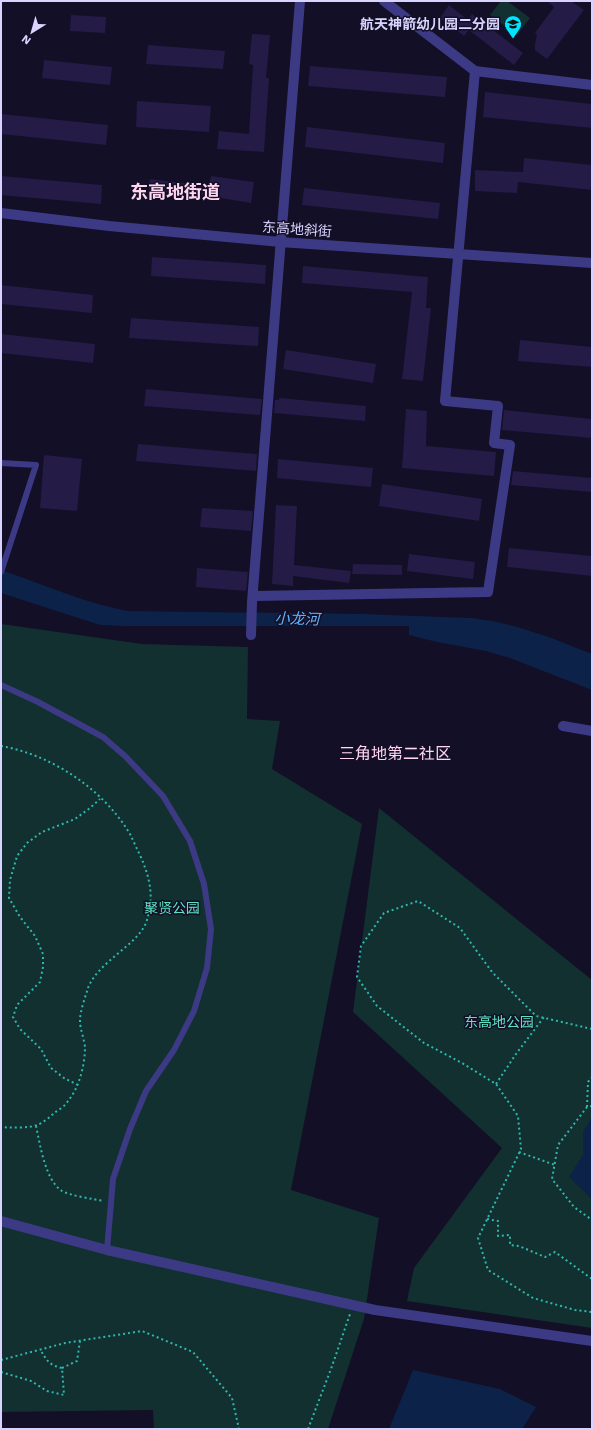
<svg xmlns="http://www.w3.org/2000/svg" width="593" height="1430" font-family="'Work Sans','Noto Sans SC',sans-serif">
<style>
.green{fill:#12302f}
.water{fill:#0c2248}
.building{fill:#241b47}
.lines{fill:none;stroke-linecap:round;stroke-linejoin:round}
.path{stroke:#2fb8b0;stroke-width:2;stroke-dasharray:2 3;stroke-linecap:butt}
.service{stroke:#3d3a85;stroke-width:6}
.minor{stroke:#3d3a85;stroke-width:10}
.tertiary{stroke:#3d3a85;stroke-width:10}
.labels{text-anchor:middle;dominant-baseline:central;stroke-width:3;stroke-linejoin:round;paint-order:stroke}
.poi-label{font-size:14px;font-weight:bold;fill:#d9d4ff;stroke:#130f26;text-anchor:end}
.street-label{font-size:14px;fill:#d9d4ff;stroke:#130f26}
.park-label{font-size:14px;fill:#5fe0c0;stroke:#130f26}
.water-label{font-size:15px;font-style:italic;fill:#62b6ff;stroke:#130f26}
.quarter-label{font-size:16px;fill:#ffd6f0;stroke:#130f26}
.district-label{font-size:18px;font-weight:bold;fill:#ffd6f0;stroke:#130f26}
</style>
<rect width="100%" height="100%" fill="#130f26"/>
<!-- green -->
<path class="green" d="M501 1H507L530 18 517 35 490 15Z
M1 624 142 644 248 647 247 719 280 721 272 769 362 824 291 1190 379 1218 364 1319 328 1429H154L153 1410 1 1412Z
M379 808 592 980V1328L407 1301 414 1268 502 1148 353 1012Z"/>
<!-- water -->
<path class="water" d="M1 570C43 584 84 603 128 611L363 614 471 618 492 621 514 626 549 637 592 654V690L510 658 486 651 437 642 409 635V626H124L100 625 1 593Z
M592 1117V1199L569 1177 583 1155V1132Z
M413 1370 500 1389 536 1407 522 1429H389Z"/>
<!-- building -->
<path class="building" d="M547 1H571L584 10 547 59 535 50V44L537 35 535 33 554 7Z
M449 5 468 20 472 14 523 53 514 65 469 30 464 36 440 18Z
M71 15 106 17 105 33 70 31Z
M252 34 270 35 266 78H269L264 152 217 149 219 131 249 134 253 65 249 64Z
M148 45 225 51 223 69 146 64Z
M44 60 112 67 110 85 42 78Z
M310 66 447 77 445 97 308 86Z
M485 92 592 104V128L483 117Z
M137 101 211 106 209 132 136 127Z
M1 114 108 125 106 145 1 134Z
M307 127 445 143 443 163 305 147Z
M524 158 592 165V190L518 182 517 193 475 191V170L523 172Z
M1 176 102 185 101 204 1 195Z
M211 176 254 182 251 203 208 196 149 190 150 179 209 186Z
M304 188 440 203 438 219 302 205Z
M152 257 266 265 265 284 151 276Z
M303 266 428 277 426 308H431L423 381 402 379 412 292 302 283Z
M1 285 93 295 92 313 1 304Z
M131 318 259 327 258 346 129 338Z
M1 334 95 344 93 363 1 353Z
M520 340 592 347V367L518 361Z
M286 350 376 364 373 383 283 369Z
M146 389 262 399 260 415 144 406Z
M279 398 366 406 365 421 274 413 275 400H279Z
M406 409 427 411 426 446 496 452 494 476 402 468Z
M504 410 592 419V438L502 430Z
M138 444 257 454 256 471 136 461Z
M44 455 82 459 77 511 40 508Z
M278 459 373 468 371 487 277 478Z
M513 471 592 478V492L511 485Z
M382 484 482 499 479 521 379 506Z
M276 505 297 506 294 565 351 571 349 583 293 576V586L272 584Z
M202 508 253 511 251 531 200 527Z
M509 548 592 556V576L507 567Z
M409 554 475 562 473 579 407 571Z
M353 564 402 565V575L352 574Z
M197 568 248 572 246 591 196 587Z"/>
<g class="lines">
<!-- path -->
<path class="path" d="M1 746C52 755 103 789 130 834 133 840 136 847 139 853 150 877 155 897 146 923 136 946 98 962 88 988 85 998 80 1011 80 1021 80 1029 84 1038 85 1047 85 1065 79 1088 68 1101 65 1106 59 1110 54 1113 50 1117 43 1123 37 1125 30 1128 9 1128 1 1127
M592 1029 536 1016 492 972 460 928 418 901 384 913 361 946 357 977 377 1006 424 1043 462 1063 496 1084 518 1116 521 1149 478 1238 488 1270 533 1298 575 1310 592 1312
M496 1084 516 1054 544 1017
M78 1085 64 1078 51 1068 41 1049 20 1029 13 1017 17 1005 40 982 43 967V954L35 936 20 917 9 898 10 880 17 856 27 843 42 832 75 819 90 808 100 799
M592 1106 587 1107 558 1145 552 1179 574 1207 592 1220
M587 1107 588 1082 592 1077
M36 1126C40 1144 45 1180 62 1191 71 1196 93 1199 104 1201
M519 1152 555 1165
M487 1219 498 1221V1236L510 1235V1245L519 1246 545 1257 555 1252 592 1279
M1 1360 65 1343 142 1331 193 1352 232 1398 239 1429
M62 1368 77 1361 80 1341
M1 1372 31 1381 47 1391 64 1395 62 1368C49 1365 47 1361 40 1349
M308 1429 331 1369 350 1314"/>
<!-- service -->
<path class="service" d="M1 463 36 465 1 572
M1 685 38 702 103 737 125 756 163 796 190 841 204 884 211 929 207 968 194 1011 174 1050 146 1091 130 1129 113 1179 107 1250"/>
<!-- minor -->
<path class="minor" d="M384 1 475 71 592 85
M1 213 109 226 280 242 592 263
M253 596 488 592 510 445 494 443 498 406 445 401 475 71
M251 635 252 602 300 1
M563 726 592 731"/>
<!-- tertiary -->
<path class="tertiary" d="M1 1221 107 1250 375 1310 592 1341"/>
</g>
<!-- icons -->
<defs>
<g id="school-pin" transform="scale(0.9)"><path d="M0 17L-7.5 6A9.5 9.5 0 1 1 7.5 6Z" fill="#00e5ff" stroke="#130f26"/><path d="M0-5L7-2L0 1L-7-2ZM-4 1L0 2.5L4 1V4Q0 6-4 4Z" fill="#111"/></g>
</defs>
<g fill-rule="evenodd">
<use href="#school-pin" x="513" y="24"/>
</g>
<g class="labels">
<!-- poi labels -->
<g class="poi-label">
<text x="500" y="24">航天神箭幼儿园二分园</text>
</g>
<!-- street labels -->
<g class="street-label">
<text transform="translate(297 229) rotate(4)">东高地斜街</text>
</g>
<!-- park labels -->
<g class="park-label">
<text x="172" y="908">聚贤公园</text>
<text x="499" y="1022">东高地公园</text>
</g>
<!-- water labels -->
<g class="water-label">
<text transform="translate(297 619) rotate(1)">小龙河</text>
</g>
<!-- quarter labels -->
<g class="quarter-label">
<text x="395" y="753">三角地第二社区</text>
</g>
<!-- district labels -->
<g class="district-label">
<text x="175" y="191">东高地街道</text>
</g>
</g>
<!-- border -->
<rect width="593" height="1430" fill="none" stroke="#d9d4ff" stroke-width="4"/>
<!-- north arrow -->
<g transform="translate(32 32) rotate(217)" stroke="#130f26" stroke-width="3" paint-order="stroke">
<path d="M0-3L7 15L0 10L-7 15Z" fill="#d9d4ff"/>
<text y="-6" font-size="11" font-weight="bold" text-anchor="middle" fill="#d9d4ff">N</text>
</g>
</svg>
